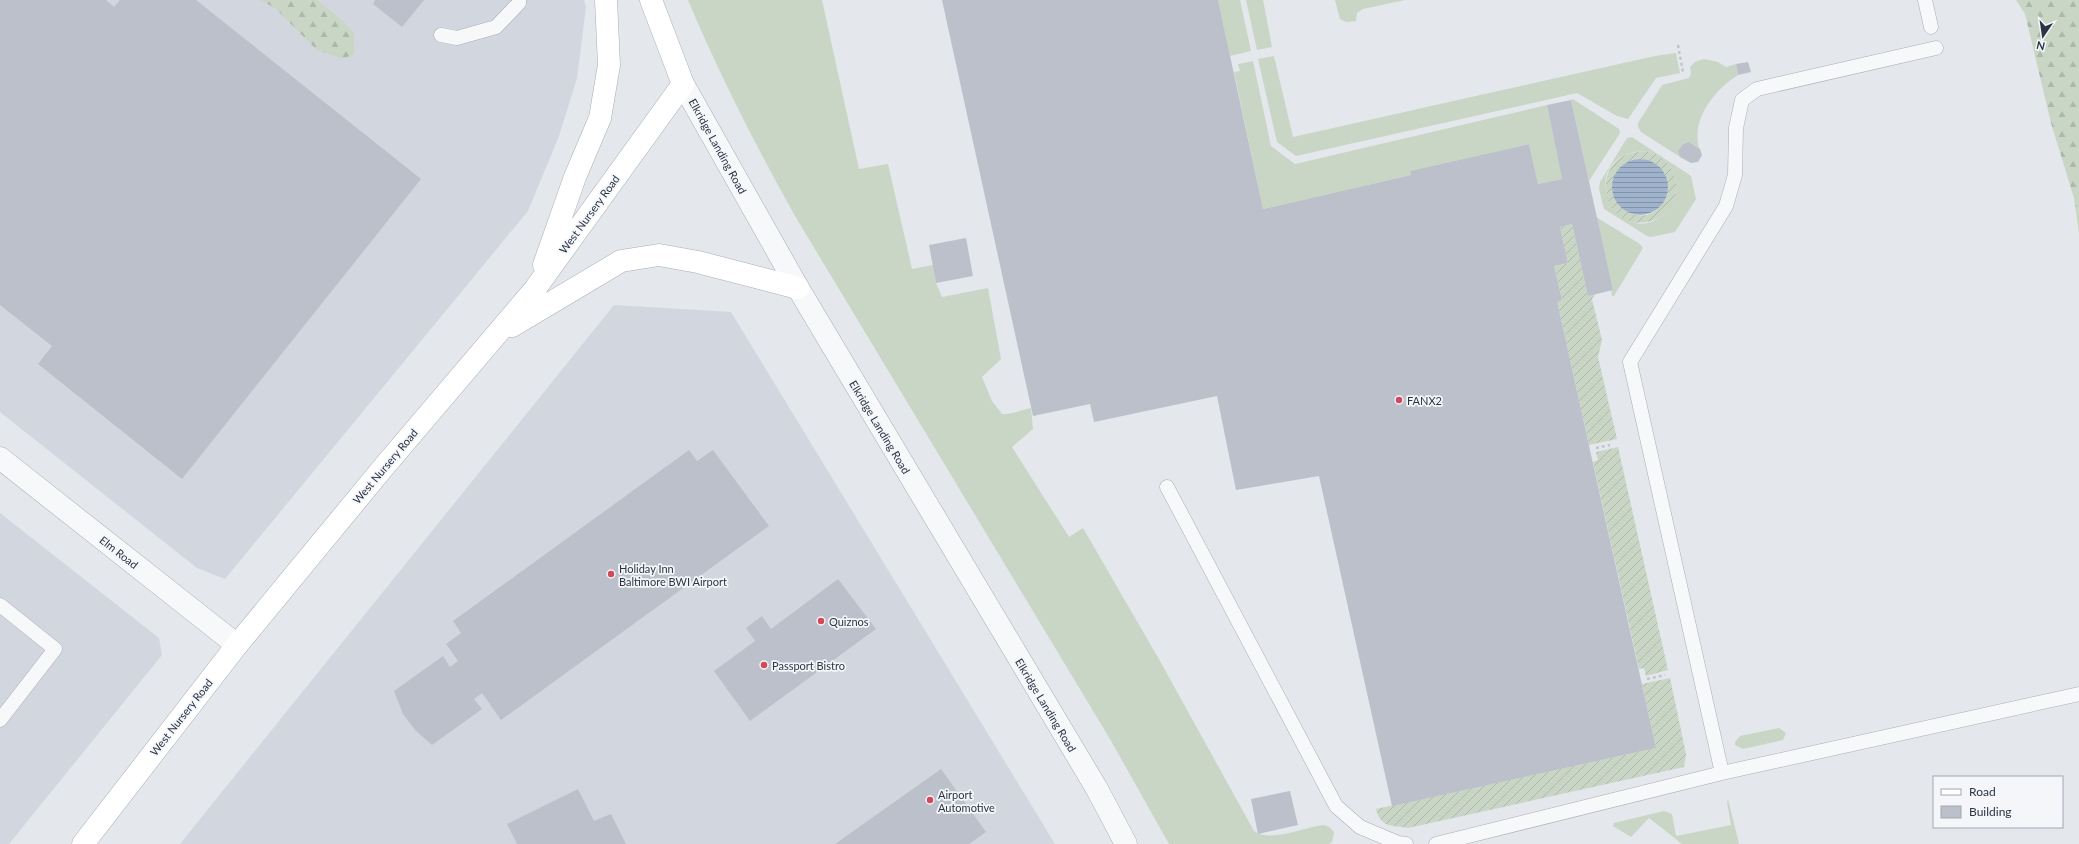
<svg xmlns="http://www.w3.org/2000/svg" width="2079" height="844" font-family="Lato,sans-serif">
<style>
.built{fill:#d2d6de}
.grass{fill:#c9d6c5;fill-rule:evenodd}
.forest{fill:url(#forest-firs)}
.garden{fill:url(#garden-furrows);fill-rule:evenodd}
.water{fill:url(#water-rules)}
.building{fill:#bbc0ca}
.lines{fill:none;stroke-linecap:round;stroke-linejoin:round}
.service-casing{stroke:#a9aeb7;stroke-width:15}
.minor-casing{stroke:#a9aeb7;stroke-width:23}
.secondary-casing{stroke:#a9aeb7;stroke-width:23}
.path{stroke:#c2c5cb;stroke-width:2.5;stroke-dasharray:3 3;stroke-linecap:butt}
.service{stroke:#f7f8fa;stroke-width:14}
.minor{stroke:#f7f8fa;stroke-width:22}
.secondary{stroke:#fff;stroke-width:22}
.poi-dot{fill:#d1495b;stroke:#f4f6f9;stroke-width:1.5}
.labels{text-anchor:middle;dominant-baseline:central;stroke-width:3.5;stroke-linejoin:round;paint-order:stroke}
.street-label{font-size:11px;fill:#2b3445;stroke:#f4f6f9}
.poi-label{font-size:11px;fill:#2b3445;stroke:#f4f6f9;text-anchor:start}
</style>
<defs>
<pattern id="forest-firs" width="22" height="20" patternUnits="userSpaceOnUse"><rect width="22" height="20" fill="#c9d6c5"/><path d="M5 1l3.5 6h-7zM16 11l3.5 6h-7z" fill="#adb8ab"/></pattern>
<pattern id="garden-furrows" width="10" height="10" patternUnits="userSpaceOnUse"><rect width="10" height="10" fill="#c9d6c5"/><path d="M-1 1l2-2M0 10L10 0M9 11l2-2" fill="none" stroke="#adb8ab"/></pattern>
<pattern id="water-rules" width="6" height="5" patternUnits="userSpaceOnUse"><rect width="6" height="5" fill="#9fb4cc"/><path d="M0 2.5h6" fill="none" stroke="#8293a7"/></pattern>
</defs>
<rect width="100%" height="100%" fill="#e4e7ec"/>
<!-- built -->
<path class="built" d="M0 0H584L586 7 577 78 559 136 528 211 225 579 197 568 0 412Z
M614 305 731 312 1055 844H180Z
M0 513 159 638 162 655 9 844H0Z"/>
<!-- grass -->
<path class="grass" d="M688 0H822L859 169 888 164 912 269 933 265 936 283 942 297 988 288 1001 359 982 377 992 401 1002 414C1012 415 1020 410 1031 408L1033 429 1012 447 1069 537 1083 528 1160 661 1254 831C1271 843 1304 827 1324 825L1329 827 1334 832 1332 842 1329 844H1169L1110 739 795 216C756 146 719 74 688 0Z
M1218 0H1240L1251 51 1230 56Z
M1246 0H1263L1272 47 1257 50Z
M1335 0H1405L1363 9 1357 13 1356 21 1346 22 1340 19Z
M1676 53 1680 73 1656 78 1628 119 1617 116 1577 93 1296 156 1277 142 1258 59 1274 56 1293 137 1655 56Z
M1704 59 1718 62 1726 67 1736 64 1738 75C1715 90 1691 118 1699 148L1689 142 1683 144 1678 151 1680 157 1641 132 1638 127V123L1662 85 1689 78 1691 73 1690 67 1695 62Z
M1253 61 1271 146 1295 164 1547 105 1562 179 1538 184 1529 144 1410 171 1411 175 1263 209 1234 72 1240 71 1238 64Z
M1573 99 1619 129 1620 133 1589 181 1571 100Z
M1632 137 1691 176 1696 199 1675 232 1651 237 1647 236 1604 209 1599 189 1600 182 1627 138ZM1640 151C1647 152 1654 153 1660 157 1678 167 1682 195 1668 210 1624 259 1568 161 1640 151Z
M1596 217 1640 244 1643 248 1614 296H1612L1611 291 1613 290Z
M1779 728 1786 733 1783 740 1743 749 1735 745V742L1740 736Z
M1728 799 1739 844H1682L1649 818 1631 837 1613 826 1614 823 1664 811 1672 814 1676 836 1731 825 1727 802Z"/>
<!-- forest -->
<path class="forest" d="M260 0H317L345 23 354 34V54L343 59 317 50 275 8Z
M2016 0H2079V233L2074 198 2051 123 2025 14Z"/>
<!-- garden -->
<path class="garden" d="M1636 152C1682 146 1693 213 1647 222 1602 231 1588 159 1636 152ZM1642 159C1688 169 1665 228 1630 213 1623 210 1617 205 1615 199 1607 180 1621 158 1642 159Z
M1572 224 1588 296 1595 294 1592 299 1602 340 1598 357 1617 439 1589 445 1557 301 1562 300 1554 266 1568 263 1560 227Z
M1618 447 1668 670 1646 676 1644 668 1639 669 1593 462 1598 460 1596 452Z
M1670 678 1686 754 1684 767 1408 828C1391 825 1381 828 1376 809L1656 748 1642 684Z"/>
<!-- water -->
<path class="water" d="M1612 187a28 28 0 1 1 56 0a28 28 0 1 1-56 0Z"/>
<!-- building -->
<path class="building" d="M0 0H106L114 7 120 0H196L421 179 182 479 38 364 52 346 0 305Z
M375 0H424L402 27 373 4Z
M942 0H1218L1263 209 1411 175 1410 171 1529 144 1538 184 1562 179 1547 105 1571 100 1613 290 1588 296 1572 224 1560 227 1568 263 1554 266 1562 300 1557 301 1656 748 1392 806 1319 476 1236 490 1217 396 1094 422 1090 404 1033 416Z
M1748 62 1751 72 1738 75 1736 64Z
M1689 142 1700 149 1702 155 1698 162 1691 163 1680 157 1678 151 1683 144Z
M966 238 973 276 936 283 929 245Z
M689 450 697 461 713 450 769 526 501 720 482 693 474 699 482 709 432 745 416 731 403 714 394 691 443 656 450 667 458 661 446 644 461 633 453 621Z
M838 579 876 629 750 721 714 671 755 641 746 628 762 616 771 629Z
M941 769 986 832 969 844H835Z
M578 789 594 821 611 814 626 844H517L507 824Z
M1290 791 1298 825 1258 834 1251 799Z"/>
<g class="lines">
<!-- service casing -->
<g class="service-casing">
<path id="service" d="M1925 0 1931 27
M441 35 457 38 496 27 519 3V0
M1167 487 1336 806 1360 827 1398 843 1406 844
M0 605 55 649 0 720
M1722 773 1630 362 1726 206 1735 175 1736 128 1742 100 1757 89 1936 48
M1436 844 1722 773 2079 694"/>
</g>
<!-- minor casing -->
<g class="minor-casing">
<path id="minor" d="M683 84 798 288 1097 789 1126 844
M0 458 237 645"/>
</g>
<!-- secondary casing -->
<g class="secondary-casing">
<path id="secondary" d="M544 265 575 177 600 118 609 65 606 0
M512 326 621 261 659 255 698 262 798 288
M83 844 237 645 382 469 535 289 683 84 651 0"/>
</g>
<!-- path -->
<path class="path" d="M1678 45 1683 72
M1596 448 1610 445
M1647 679 1665 675"/>
<!-- service -->
<use href="#service" class="service"/>
<!-- minor -->
<use href="#minor" class="minor"/>
<!-- secondary -->
<use href="#secondary" class="secondary"/>
</g>
<!-- markers -->
<g class="poi-dot">
<circle cx="1399" cy="400" r="4"/>
<circle cx="611" cy="574" r="4"/>
<circle cx="821" cy="621" r="4"/>
<circle cx="764" cy="665" r="4"/>
<circle cx="930" cy="800" r="4"/>
</g>
<g class="labels">
<!-- street labels -->
<g class="street-label">
<text transform="translate(718 146) rotate(61)">Elkridge Landing Road</text>
<text transform="translate(589 214) rotate(-54)">West Nursery Road</text>
<text transform="translate(880 427) rotate(59)">Elkridge Landing Road</text>
<text transform="translate(385 466) rotate(-50)">West Nursery Road</text>
<text transform="translate(119 552) rotate(38)">Elm Road</text>
<text transform="translate(1046 705) rotate(59)">Elkridge Landing Road</text>
<text transform="translate(181 717) rotate(-52)">West Nursery Road</text>
</g>
<!-- poi labels -->
<g class="poi-label">
<text x="1407" y="400">FANX2</text>
<text x="619" y="568">Holiday Inn<tspan x="619" dy="13">Baltimore BWI Airport</tspan></text>
<text x="829" y="621">Quiznos</text>
<text x="772" y="665">Passport Bistro</text>
<text x="938" y="794">Airport<tspan x="938" dy="13">Automotive</tspan></text>
</g>
</g>
<!-- legend -->
<rect x="1933" y="776" width="130" height="52" fill="#f4f6f9" stroke="#a4a8b1"/>
<rect x="1941" y="789" width="20" height="6" fill="#ffffff" stroke="#a4a8b1"/>
<text x="1969" y="796" font-size="12" fill="#2b3445">Road</text>
<rect x="1941" y="806" width="20" height="12" fill="#bbc0ca" stroke="#a4a8b1"/>
<text x="1969" y="816" font-size="12" fill="#2b3445">Building</text>
<!-- north arrow -->
<g transform="translate(2043 36) rotate(193)" stroke="#f4f6f9" stroke-width="3" paint-order="stroke">
<path d="M0-3L7 15L0 10L-7 15Z" fill="#2b3445"/>
<text y="-6" font-size="11" font-weight="bold" text-anchor="middle" fill="#2b3445">N</text>
</g>
</svg>
